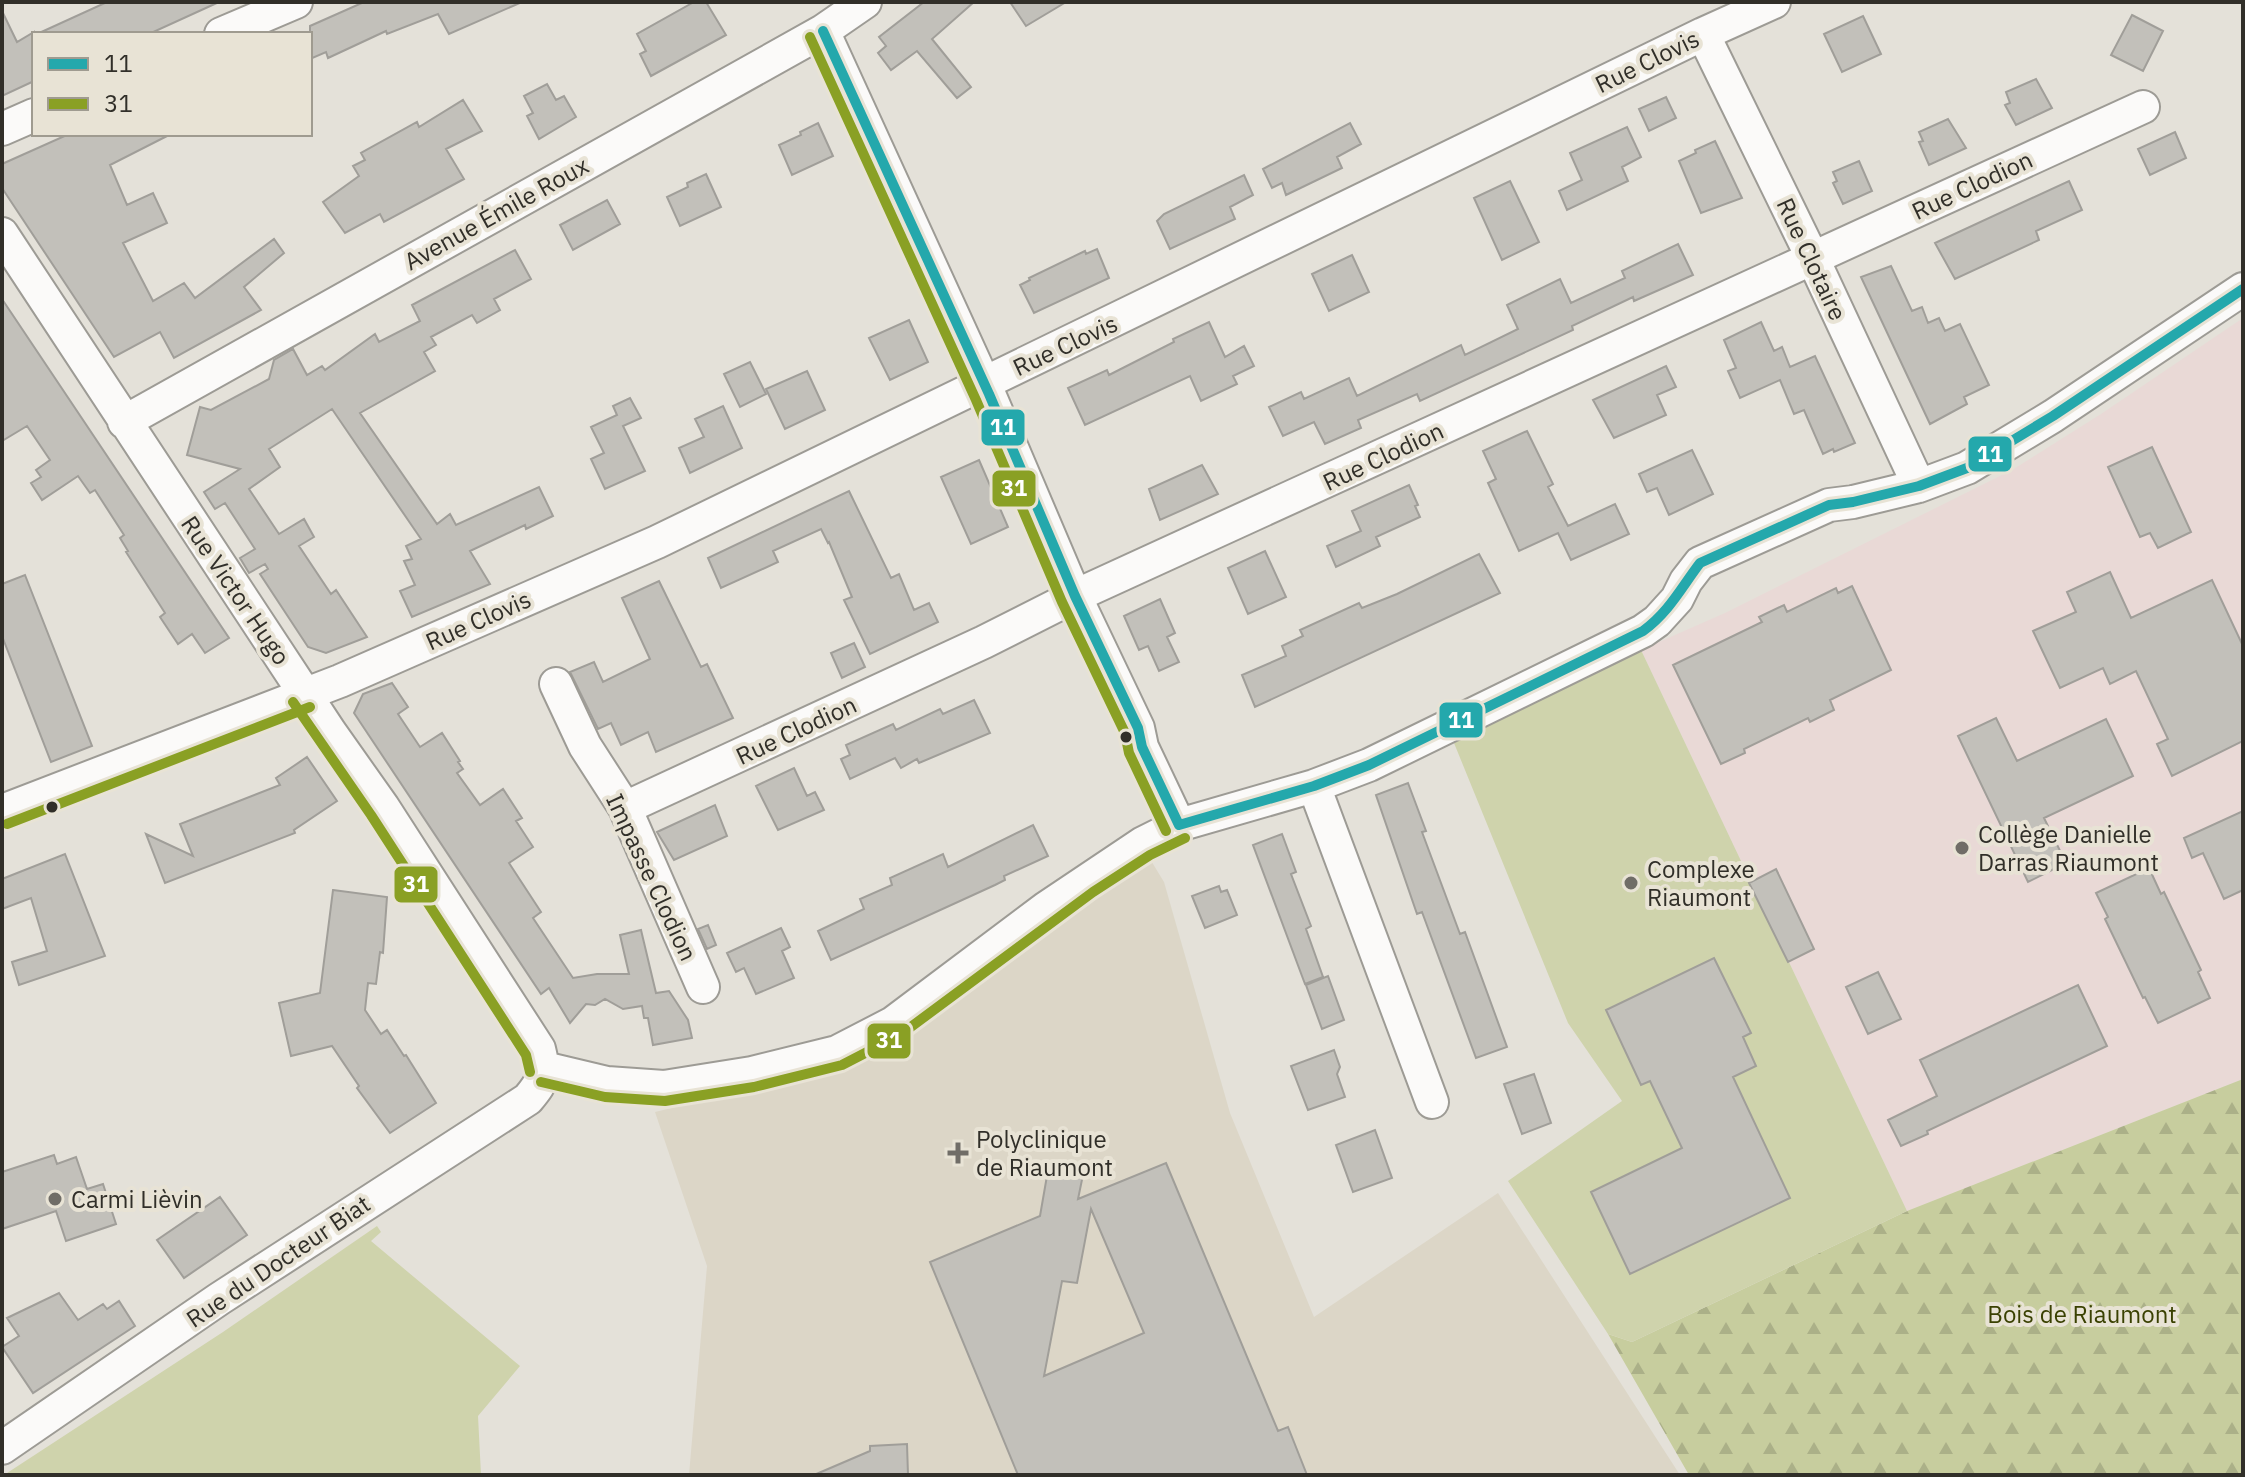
<svg xmlns="http://www.w3.org/2000/svg" width="2245" height="1477" font-family="'IBM Plex Sans',sans-serif">
<style>
.built{fill:#dcd6c7}
.education{fill:#e9d9d6}
.forest{fill:url(#forest-firs)}
.park{fill:#cfd3ac}
.building{fill:#c2c0ba;stroke:#a09e99;stroke-width:2;fill-rule:evenodd}
.lines{fill:none;stroke-linecap:round;stroke-linejoin:round}
.minor-casing{stroke:#9d9b95;stroke-width:36}
.minor{stroke:#fbfaf9;stroke-width:32}
.bus-1-casing{stroke:#e8e3d5;stroke-width:16}
.bus-2-casing{stroke:#e8e3d5;stroke-width:16}
.bus-1{stroke:#24a8ac;stroke-width:10}
.bus-2{stroke:#8aa024;stroke-width:10}
.bus-dot{fill:#312f29;stroke:#e8e3d5;stroke-width:3}
.poi-dot{fill:#706d67;stroke:#e8e3d5;stroke-width:3}
.labels{text-anchor:middle;dominant-baseline:central;stroke-width:8;stroke-linejoin:round;paint-order:stroke}
.street-label{font-size:24px;fill:#312f29;stroke:#e8e3d5}
.poi-label{font-size:24px;fill:#312f29;stroke:#e8e3d5;text-anchor:start}
.park-label{font-size:24px;fill:#3a4102;stroke:#e8e3d5}
.line-badge{stroke:#e8e3d5;stroke-width:3}
.badge-label{font-size:22px;text-anchor:middle;font-weight:bold;fill:#fff}
</style>
<defs>
<pattern id="forest-firs" width="22" height="20" patternUnits="userSpaceOnUse" patternTransform="scale(2)"><rect width="22" height="20" fill="#c7cd9e"/><path d="M5 1l3.5 6h-7zM16 11l3.5 6h-7z" fill="#abb088"/></pattern>
</defs>
<rect width="100%" height="100%" fill="#e4e1d9"/>
<!-- built -->
<path class="built" d="M1150 859 1164 882 1230 1113 1314 1317 1498 1193 1680 1475H689L707 1266 655 1112 839 1068 1085 898Z"/>
<!-- education -->
<path class="education" d="M2243 318V1079L1907 1211 1641 650 1725 613 2012 470 2101 414Z"/>
<!-- forest -->
<path class="forest" d="M2243 1079V1475H1689L1608 1334 1632 1342 1907 1211Z"/>
<!-- park -->
<path class="park" d="M1641 650 1907 1211 1632 1342 1608 1334 1508 1181 1622 1101 1568 1023 1454 743Z
M377 1226 381 1232 371 1241 520 1366 478 1416 481 1475H4L223 1332Z"/>
<!-- building -->
<path class="building" d="M107 2H219L149 34H37Z
M364 2H522L449 34 438 14 387 34 386 31 328 58 326 52 310 59V26Z
M694 2H706L726 35 651 76 640 54 646 51 637 34Z
M924 2H974L932 39 971 87 957 98 917 51 891 70 878 53 886 46 879 37Z
M1010 2H1066L1026 26Z
M2 11 17 42 34 32V81L2 96Z
M2132 15 2163 31 2143 71 2111 55Z
M1863 16 1881 54 1842 72 1824 34Z
M2036 79 2052 108 2016 125 2005 105 2010 103 2006 92Z
M547 84 556 100 564 96 576 117 539 139 527 116 533 113 524 96Z
M1666 97 1676 118 1649 131 1639 109Z
M463 100 482 131 446 149 464 179 384 222 380 214 345 233 323 202 359 176 353 166 365 160 361 153 417 122 419 127Z
M1948 119 1966 148 1929 165 1919 142 1923 141 1919 132Z
M818 123 833 156 792 175 779 145 801 135 800 132Z
M1350 123 1361 144 1337 157 1342 168 1286 195 1282 183 1272 188 1263 169Z
M1627 127 1641 157 1622 167 1628 181 1567 210 1559 191 1582 180 1570 153Z
M2175 132 2186 158 2150 175 2138 149Z
M69 134H171L110 165 127 205 153 193 167 223 123 243 153 301 184 283 195 298 274 239 284 253 244 287 261 310 174 358 160 332 114 357 2 188V164Z
M1715 141 1742 198 1701 213 1679 161 1696 153 1695 150Z
M1859 161 1872 191 1843 204 1833 183 1837 181 1833 172Z
M706 174 721 207 680 226 667 197 688 187 687 183Z
M1244 175 1253 195 1230 207 1235 219 1170 249 1157 221 1164 214Z
M1510 181 1539 242 1502 260 1474 198Z
M2069 181 2082 210 2036 231 2039 240 1955 279 1935 243Z
M607 200 620 224 573 250 560 225Z
M1678 244 1693 275 1634 301 1633 297 1572 326 1573 330 1420 401 1417 394 1358 420 1361 428 1325 444 1314 422 1283 436 1269 407 1301 392 1304 399 1349 378 1357 396 1461 345 1465 355 1518 329 1507 305 1560 279 1571 303 1625 278 1622 271Z
M1097 249 1109 278 1034 313 1020 285 1030 280 1029 278 1085 251 1086 254Z
M515 250 531 279 494 299 500 310 477 323 472 315 431 337 436 345 424 352 435 371 360 413 437 524 450 514 456 525 539 487 553 516 526 529 525 525 470 551 490 584 412 617 400 591 415 585 404 561 412 559 406 546 421 539 332 409 269 449 280 467 249 489 279 534 304 519 314 537 299 546 331 594 336 590 367 637 326 653 308 647 260 574 268 569 265 564 249 573 240 558 255 549 225 503 215 509 204 492 240 469 187 455 200 407 211 410 269 379 274 360 293 349 307 375 322 366 325 370 375 334 379 342 420 321 412 305Z
M1352 255 1369 292 1329 311 1312 274Z
M1891 266 1912 311 1922 307 1928 323 1939 318 1945 331 1960 324 1989 385 1964 397 1967 404 1930 424 1861 277Z
M2 299 229 638 205 653 192 634 178 644 160 617 165 613 126 552 128 551 120 538 124 535 95 490 90 493 78 476 42 500 31 483 41 477 36 470 50 460 27 426 2 441Z
M909 320 928 362 890 380 869 338Z
M1209 322 1225 357 1244 346 1254 366 1233 376 1237 384 1201 401 1190 376 1085 425 1068 388 1107 370 1109 375 1174 342 1173 339Z
M1761 322 1774 351 1782 347 1790 367 1815 356 1855 443 1834 452 1833 449 1823 454 1804 410 1794 414 1780 380 1740 398 1728 371 1736 368 1724 340Z
M750 362 766 394 740 407 724 374Z
M1666 366 1676 387 1657 395 1666 415 1614 438 1593 400Z
M807 371 825 410 785 429 766 389Z
M630 398 641 418 623 426 645 471 605 489 591 459 604 453 591 427 617 415 613 406Z
M723 406 742 448 690 473 679 448 704 437 695 419Z
M1527 431 1553 484 1548 487 1568 526 1615 504 1629 534 1571 560 1558 533 1519 551 1488 483 1496 479 1483 451Z
M2152 447 2191 532 2158 548 2150 533 2140 537 2108 467Z
M1692 450 1713 494 1669 515 1657 488 1647 492 1639 474Z
M979 460 1008 527 971 544 941 477Z
M1202 465 1218 494 1160 520 1149 489Z
M1409 485 1418 505 1415 506 1420 517 1376 537 1380 546 1336 567 1327 546 1361 531 1352 511Z
M849 491 891 578 899 574 914 610 929 603 938 622 870 654 844 600 852 597 829 542 828 543 821 529 773 551 778 562 721 588 708 558Z
M1265 551 1286 597 1248 614 1228 568Z
M1479 554 1500 593 1255 707 1242 675 1286 656 1282 646 1303 636 1300 630 1359 603 1362 608 1397 594Z
M2110 572 2131 618 2212 580 2243 646V741L2172 776 2157 744 2168 739 2136 671 2110 684 2103 668 2060 688 2033 631 2076 612 2067 592Z
M25 575 92 746 51 762 2 636V584Z
M659 581 701 667 707 664 733 718 656 752 648 732 621 745 611 723 598 729 570 672 594 662 603 682 650 659 622 598Z
M1852 586 1891 670 1830 700 1834 710 1810 722 1808 718 1744 749 1745 753 1721 764 1673 665 1762 622 1759 617 1784 605 1787 612 1836 588 1838 593Z
M1160 599 1175 633 1167 637 1179 662 1159 671 1148 646 1139 650 1124 616Z
M854 643 865 667 842 678 831 653Z
M392 683 408 707 398 714 420 747 442 733 460 761 458 762 463 769 457 773 480 805 503 789 522 818 516 821 533 847 509 863 541 912 533 918 573 978 597 974H629L620 935 641 930 656 993 669 991 688 1020 692 1038 653 1045 648 1018H644L642 1006 623 1009 605 999 595 1005 586 1004 570 1023 549 988 541 994 354 713 363 694Z
M974 700 990 733 919 763 917 759 901 768 895 758 850 779 841 759 850 755 846 745 893 724 896 730 940 709 943 714Z
M1996 718 2017 761 2106 719 2133 776 2044 818 2066 863 2028 882 1958 736Z
M307 757 337 801 294 830 295 833 165 883 146 834 193 856 180 824 280 785 276 778Z
M794 768 807 796 815 792 824 810 778 830 756 786Z
M1408 783 1426 831 1422 832 1460 934 1465 932 1507 1047 1476 1058 1422 912 1417 914 1376 795Z
M715 805 727 836 674 860 657 832Z
M2243 811V890L2224 899 2203 853 2192 858 2184 838Z
M1033 825 1048 856 1004 876 1005 880 995 885 831 960 818 931 864 909 860 899 892 885 890 878 943 854 948 867Z
M1282 834 1296 872 1291 874 1311 926 1306 929 1323 977 1305 984 1253 845Z
M65 854 105 956 19 985 12 962 47 951 31 898 2 909V879Z
M2149 868 2161 894 2164 892 2201 970 2198 972 2210 998 2158 1023 2145 997 2143 998 2105 919 2108 917 2096 893Z
M1776 869 1814 949 1788 962 1749 883Z
M1219 886 1221 892 1227 890 1237 915 1205 928 1192 896Z
M333 890 387 897 383 953 380 952 376 984 368 983 365 1010 381 1034 387 1030 404 1056 406 1055 436 1103 390 1133 357 1088 359 1086 332 1046 291 1056 279 1003 320 993Z
M708 925 716 945 707 949 698 929Z
M781 928 790 947 782 951 794 978 756 994 744 968 736 972 727 953Z
M1714 958 1751 1033 1743 1037 1756 1066 1733 1077 1790 1198 1630 1274 1591 1192 1682 1148 1650 1081 1641 1085 1606 1010Z
M1878 972 1901 1019 1868 1034 1846 987Z
M1328 976 1344 1020 1322 1029 1306 985Z
M2078 985 2107 1046 1927 1131 1928 1134 1901 1146 1888 1120 1937 1096 1920 1060Z
M1334 1050 1340 1067 1337 1074 1345 1097 1308 1110 1291 1066Z
M1534 1074 1551 1123 1522 1134 1504 1084Z
M1375 1130 1392 1178 1353 1192 1336 1145Z
M54 1155 57 1164 76 1157 87 1189 103 1184 116 1224 66 1241 56 1211 2 1229V1172Z
M1166 1163 1278 1431 1288 1427 1307 1475H1018L930 1262 1040 1216 1048 1170H1084L1078 1199ZM1091 1209 1144 1333 1044 1376 1062 1281 1077 1283Z
M220 1197 247 1235 184 1278 157 1240Z
M59 1293 78 1320 103 1304 107 1309 119 1301 135 1326 33 1393 2 1347 19 1336 7 1318Z
M907 1444 908 1475H814L870 1451V1446Z"/>
<g class="lines">
<!-- minor casing -->
<g class="minor-casing">
<path id="minor" d="M823 31 989 394 1075 596 1138 728 1142 747 1179 825
M221 34 296 2
M1703 34 1813 259 1919 486
M2 129 34 115
M2 234 330 732 383 807 539 1049C545 1074 545 1079 528 1099L219 1299 2 1448
M124 422 823 31 865 2
M556 684 585 746 625 808 703 987
M1314 786 1432 1102
M625 808 984 642 1075 596 2143 107
M2 811 340 681 657 542 1703 34 1774 2
M544 1068 607 1083 664 1087 752 1073 837 1052 893 1023 1046 908 1143 843 1179 825 1314 786 1369 765 1643 631 1657 621 1677 599 1686 581 1700 563 1829 505 1853 502 1919 486 1967 468 2053 416 2243 289"/>
</g>
<!-- minor -->
<use href="#minor" class="minor"/>
<!-- bus-1 casing -->
<g class="bus-1-casing">
<path id="bus-1" d="M823 31 989 394 1075 596 1138 728 1142 747 1179 825
M1179 825 1314 786 1369 765 1643 631C1669 612 1681 588 1700 563L1829 505 1853 502 1919 486 1967 468 2053 416 2243 289"/>
</g>
<!-- bus-2 casing -->
<g class="bus-2-casing">
<path id="bus-2" d="M810 37 976 400 1062 602 1125 733 1129 753 1166 831
M293 702 371 815 526 1055 530 1072
M7 824 310 707
M541 1082 605 1097 665 1101 754 1087 842 1065 900 1035 1093 892 1150 855 1185 838"/>
</g>
<!-- bus-1 -->
<use href="#bus-1" class="bus-1"/>
<!-- bus-2 -->
<use href="#bus-2" class="bus-2"/>
</g>
<!-- markers -->
<g class="bus-dot">
<circle cx="1126" cy="737" r="7"/>
<circle cx="52" cy="807" r="7"/>
</g>
<g class="poi-dot">
<circle cx="1962" cy="848" r="8"/>
<circle cx="1631" cy="883" r="8"/>
<path d="M954 1141h8v8h8v8h-8v8h-8v-8h-8v-8h8z"/>
<circle cx="55" cy="1199" r="8"/>
</g>
<g class="labels">
<!-- street labels -->
<g class="street-label">
<text transform="translate(1647 61) rotate(-26)">Rue Clovis</text>
<text transform="translate(1972 185) rotate(-25)">Rue Clodion</text>
<text transform="translate(496 213) rotate(-29)">Avenue Émile Roux</text>
<text transform="translate(1812 259) rotate(65)">Rue Clotaire</text>
<text transform="translate(1065 345) rotate(-25)">Rue Clovis</text>
<text transform="translate(1383 456) rotate(-25)">Rue Clodion</text>
<text transform="translate(236 590) rotate(56)">Rue Victor Hugo</text>
<text transform="translate(478 620) rotate(-24)">Rue Clovis</text>
<text transform="translate(796 730) rotate(-25)">Rue Clodion</text>
<text transform="translate(652 877) rotate(65)">Impasse Clodion</text>
<text transform="translate(278 1261) rotate(-34)">Rue du Docteur Biat</text>
</g>
<!-- poi labels -->
<g class="poi-label">
<text x="1978" y="834">Collège Danielle<tspan x="1978" dy="28">Darras Riaumont</tspan></text>
<text x="1647" y="869">Complexe<tspan x="1647" dy="28">Riaumont</tspan></text>
<text x="976" y="1139">Polyclinique<tspan x="976" dy="28">de Riaumont</tspan></text>
<text x="71" y="1199">Carmi Lièvin</text>
</g>
<!-- park labels -->
<g class="park-label">
<text x="2082" y="1314">Bois de Riaumont</text>
</g>
</g>
<g class="line-badge">
<rect x="980" y="408" width="46" height="39" rx="8" fill="#24a8ac"/>
<rect x="1967" y="435" width="46" height="38" rx="8" fill="#24a8ac"/>
<rect x="991" y="469" width="46" height="39" rx="8" fill="#8aa024"/>
<rect x="1438" y="701" width="46" height="38" rx="8" fill="#24a8ac"/>
<rect x="393" y="865" width="46" height="39" rx="8" fill="#8aa024"/>
<rect x="866" y="1022" width="46" height="38" rx="8" fill="#8aa024"/>
</g>
<g class="badge-label">
<text x="1003" y="435">11</text>
<text x="1990" y="462">11</text>
<text x="1014" y="496">31</text>
<text x="1461" y="728">11</text>
<text x="416" y="892">31</text>
<text x="889" y="1048">31</text>
</g>
<!-- border -->
<rect width="2245" height="1477" fill="none" stroke="#312f29" stroke-width="8"/>
<!-- legend -->
<rect x="32" y="32" width="280" height="104" fill="#e8e3d5" stroke="#9f9b90" stroke-width="2"/>
<rect x="48" y="58" width="40" height="12" fill="#24a8ac" stroke="#9f9b90" stroke-width="2"/>
<text x="104" y="72" font-size="24" fill="#312f29">11</text>
<rect x="48" y="98" width="40" height="12" fill="#8aa024" stroke="#9f9b90" stroke-width="2"/>
<text x="104" y="112" font-size="24" fill="#312f29">31</text>
</svg>
